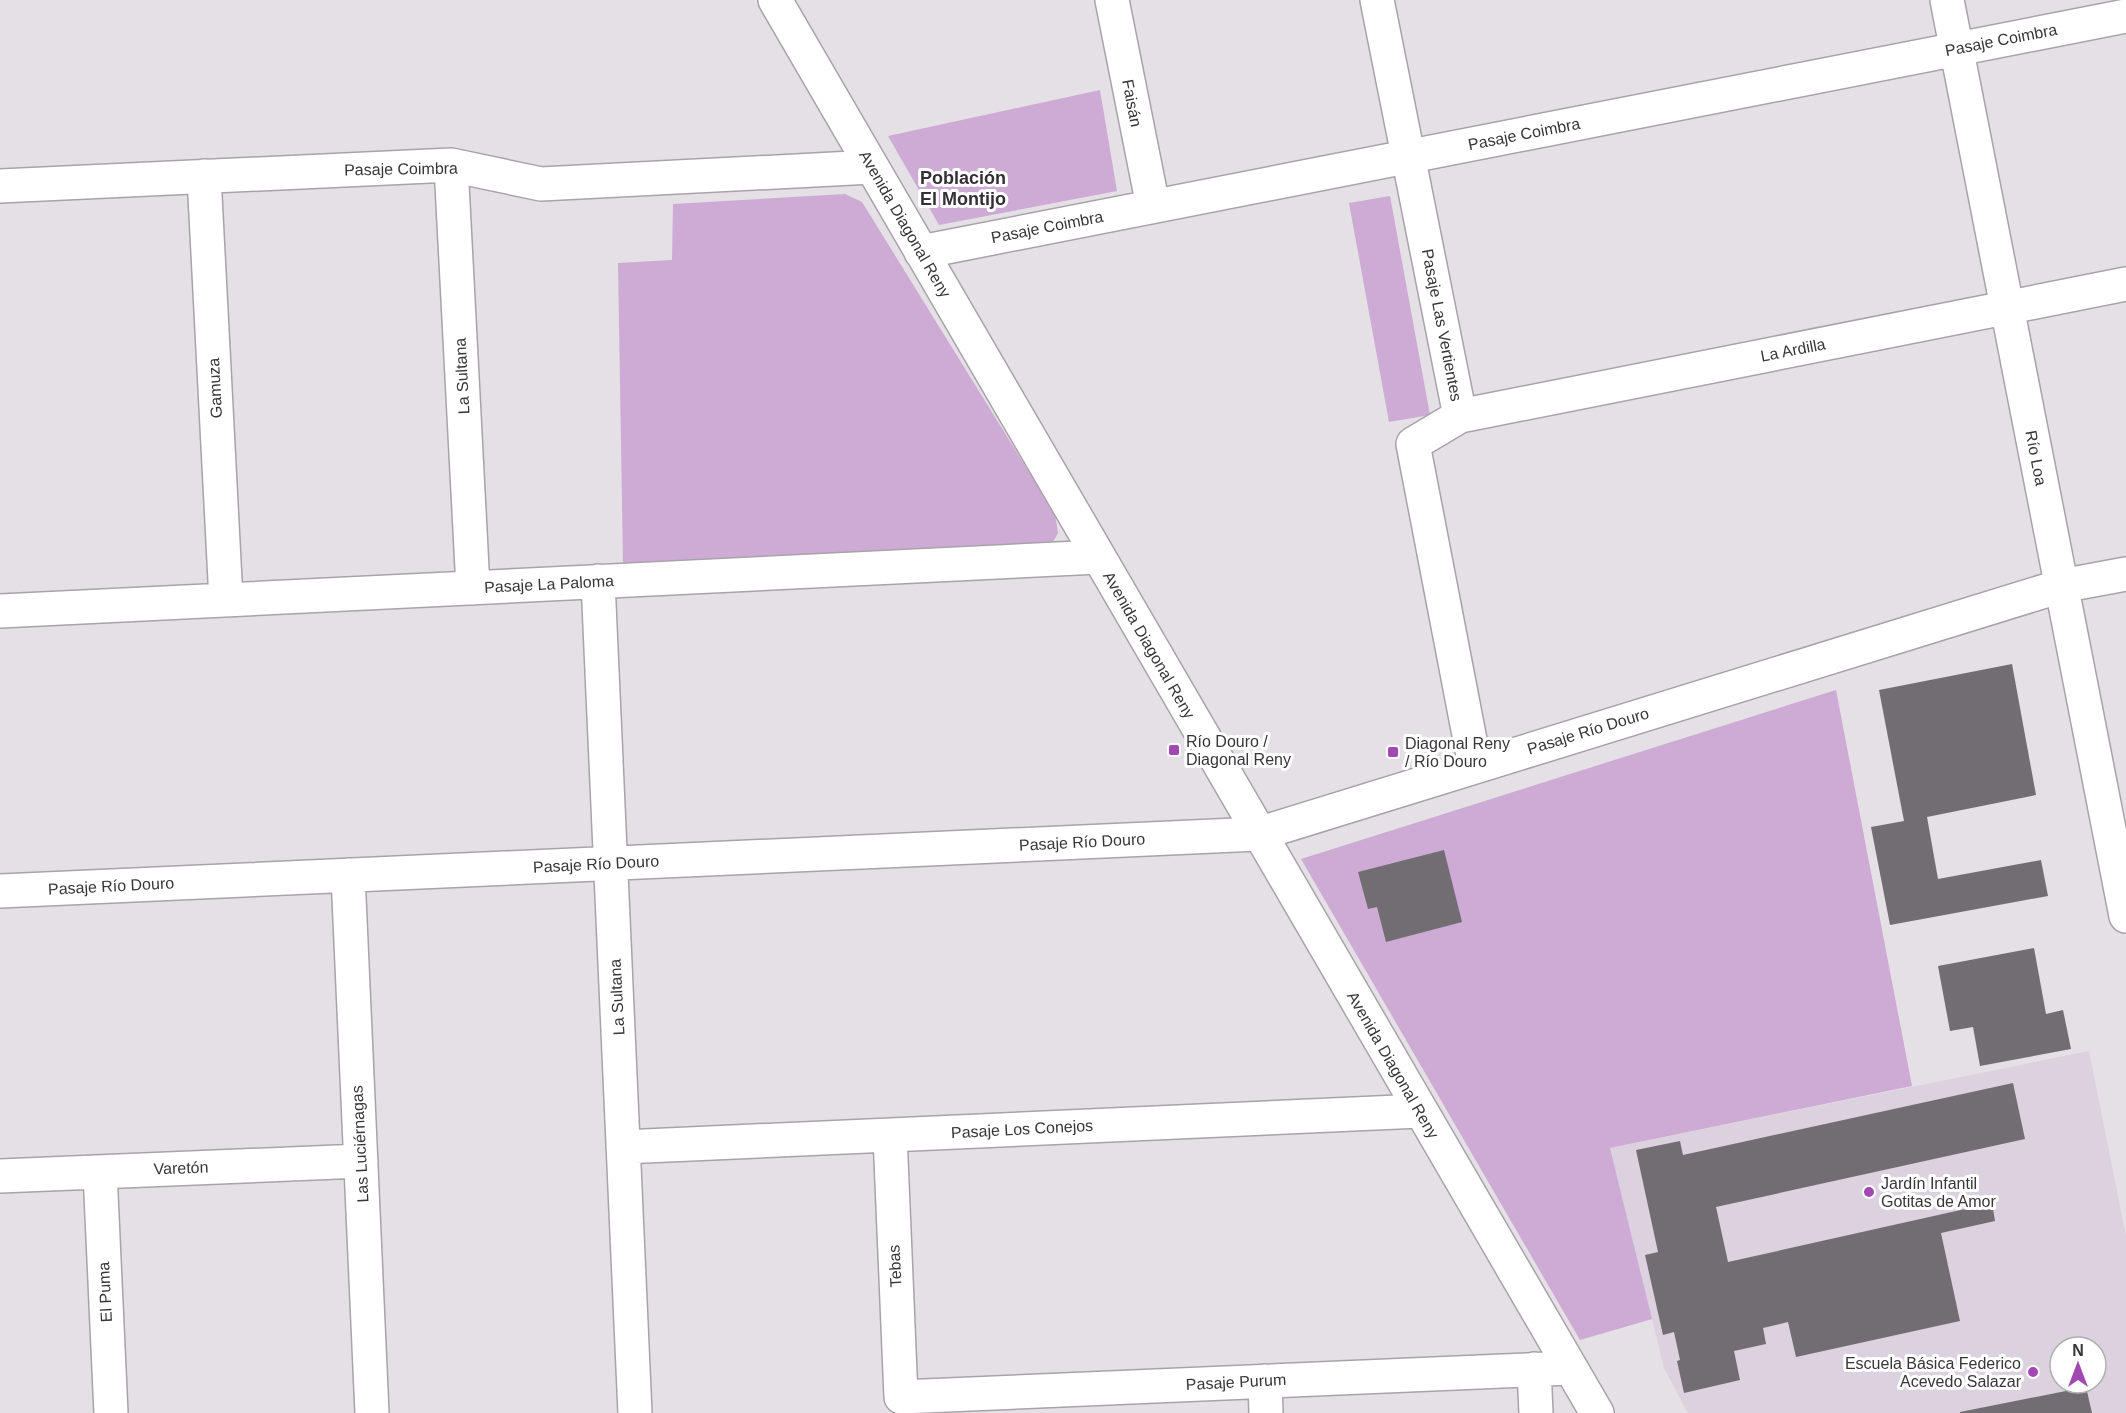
<svg xmlns="http://www.w3.org/2000/svg" width="2126" height="1413" font-family="Helvetica,sans-serif">
<style>
.built{fill:#dcd1de;fill-rule:evenodd}
.green{fill:#ceabd4}
.building{fill:#726d73}
.lines{fill:none;stroke-linecap:round;stroke-linejoin:round}
.street-casing{stroke:#a8a3a9;stroke-width:36}
.secondary-casing{stroke:#a8a3a9;stroke-width:36}
.street{stroke:#fff;stroke-width:33}
.secondary{stroke:#fff;stroke-width:33}
.poi-dot{fill:#a248b3;stroke:#fff;stroke-width:2}
.labels{text-anchor:middle;dominant-baseline:central;stroke-width:6;stroke-linejoin:round;paint-order:stroke}
.street-label{font-size:16px;fill:#383638;stroke:#fff}
.poi-label{font-size:16px;fill:#383638;stroke:#fff;text-anchor:start}
.neighbourhood-label{font-size:18px;font-weight:bold;fill:#343035;stroke:#fff}
</style>
<rect width="100%" height="100%" fill="#e5dfe6"/>
<!-- built -->
<path class="built" d="M2089 1051 2126 1236V1413H1688L1664 1368 1610 1148ZM2060 1347H2096V1383H2060Z"/>
<!-- green -->
<path class="green" d="M1100 90 1117 191 939 225 888 136Z
M845 194 862 202 1055 514 1058 533 1052 544 623 563 618 263 672 260 673 204Z
M1390 196 1430 415 1389 422 1349 203Z
M1836 690 1912 1086 1610 1148 1652 1319 1580 1340 1301 859Z"/>
<!-- building -->
<path class="building" d="M2012 664 2036 795 1927 817 1938 879 2041 860 2048 896 1890 925 1871 827 1904 821 1879 690Z
M1444 850 1462 922 1386 942 1377 907 1368 909 1358 872Z
M2034 948 2046 1014 2063 1010 2071 1049 1980 1066 1973 1027 1950 1031 1938 966Z
M2013 1083 2025 1139 1716 1207 1728 1262 1992 1203 1995 1221 1941 1233 1960 1321 1796 1357 1788 1322 1763 1328 1766 1344 1734 1351 1740 1380 1684 1393 1677 1361 1680 1360 1674 1332 1663 1335 1645 1255 1658 1252 1636 1150 1680 1141 1683 1155Z
M2086 1387 2092 1413H1960V1412Z"/>
<g class="lines">
<!-- street casing -->
<g class="street-casing">
<path id="street" d="M1112 0 1153 206
M1377 0 1460 416
M1947 0 2126 916
M451 165 473 588
M204 176 226 600
M0 186 451 165 541 184 872 167
M921 252 2126 16
M598 581 635 1413
M0 611 1098 557
M1475 766 1413 444 1460 416 2126 284
M348 875 372 1413
M0 891 1258 834 2061 586 2126 574
M890 1135 901 1397 1570 1368
M623 1147 1420 1111
M100 1172 111 1413
M0 1176 361 1161
M1534 1369 1536 1413
M1265 1381 1266 1413"/>
</g>
<!-- secondary casing -->
<g class="secondary-casing">
<path id="secondary" d="M775 0 1597 1413"/>
</g>
<!-- street -->
<use href="#street" class="street"/>
<!-- secondary -->
<use href="#secondary" class="secondary"/>
</g>
<!-- markers -->
<g class="poi-dot">
<rect x="1168" y="744" width="12" height="12" rx="3"/>
<rect x="1387" y="746" width="12" height="12" rx="3"/>
<circle cx="1869" cy="1192" r="6"/>
<circle cx="2033" cy="1372" r="6"/>
</g>
<g class="labels">
<!-- street labels -->
<g class="street-label">
<text transform="translate(2001 40) rotate(-11)">Pasaje Coimbra</text>
<text transform="translate(1132 103) rotate(79)">Faisán</text>
<text transform="translate(1524 134) rotate(-11)">Pasaje Coimbra</text>
<text transform="translate(401 169) rotate(-1)">Pasaje Coimbra</text>
<text transform="translate(905 224) rotate(60)">Avenida Diagonal Reny</text>
<text transform="translate(1047 227) rotate(-11)">Pasaje Coimbra</text>
<text transform="translate(1442 325) rotate(79)">Pasaje Las Vertientes</text>
<text transform="translate(1793 350) rotate(-11)">La Ardilla</text>
<text transform="translate(462 376) rotate(-93)">La Sultana</text>
<text transform="translate(215 388) rotate(-93)">Gamuza</text>
<text transform="translate(2036 458) rotate(79)">Río Loa</text>
<text transform="translate(549 584) rotate(-3)">Pasaje La Paloma</text>
<text transform="translate(1149 645) rotate(60)">Avenida Diagonal Reny</text>
<text transform="translate(1588 731) rotate(-17)">Pasaje Río Douro</text>
<text transform="translate(1082 842) rotate(-3)">Pasaje Río Douro</text>
<text transform="translate(596 864) rotate(-3)">Pasaje Río Douro</text>
<text transform="translate(111 886) rotate(-3)">Pasaje Río Douro</text>
<text transform="translate(617 997) rotate(-93)">La Sultana</text>
<text transform="translate(1393 1065) rotate(60)">Avenida Diagonal Reny</text>
<text transform="translate(1022 1129) rotate(-3)">Pasaje Los Conejos</text>
<text transform="translate(360 1144) rotate(-93)">Las Luciérnagas</text>
<text transform="translate(181 1168) rotate(-2)">Varetón</text>
<text transform="translate(895 1266) rotate(-93)">Tebas</text>
<text transform="translate(105 1292) rotate(-93)">El Puma</text>
<text transform="translate(1236 1382) rotate(-3)">Pasaje Purum</text>
</g>
<!-- poi labels -->
<g class="poi-label">
<text x="1186" y="741">Río Douro /<tspan x="1186" dy="18">Diagonal Reny</tspan></text>
<text x="1405" y="743">Diagonal Reny<tspan x="1405" dy="18">/ Río Douro</tspan></text>
<text x="1881" y="1183">Jardín Infantil<tspan x="1881" dy="18">Gotitas de Amor</tspan></text>
<text x="2021" y="1363" text-anchor="end">Escuela Básica Federico<tspan x="2021" dy="18">Acevedo Salazar</tspan></text>
</g>
<!-- neighbourhood labels -->
<g class="neighbourhood-label">
<text x="963" y="178">Población<tspan x="963" dy="21">El Montijo</tspan></text>
</g>
</g>
<!-- north arrow -->
<g transform="translate(2078 1365)"><circle r="28" fill="#ffffff" stroke="#afafaf" stroke-width="1.5"/>
<path d="M0-4.5L10 22L0 15L-10 22Z" fill="#a248b3"/>
<text y="-9" font-size="16" font-weight="bold" text-anchor="middle" fill="#383638">N</text>
</g>
</svg>
